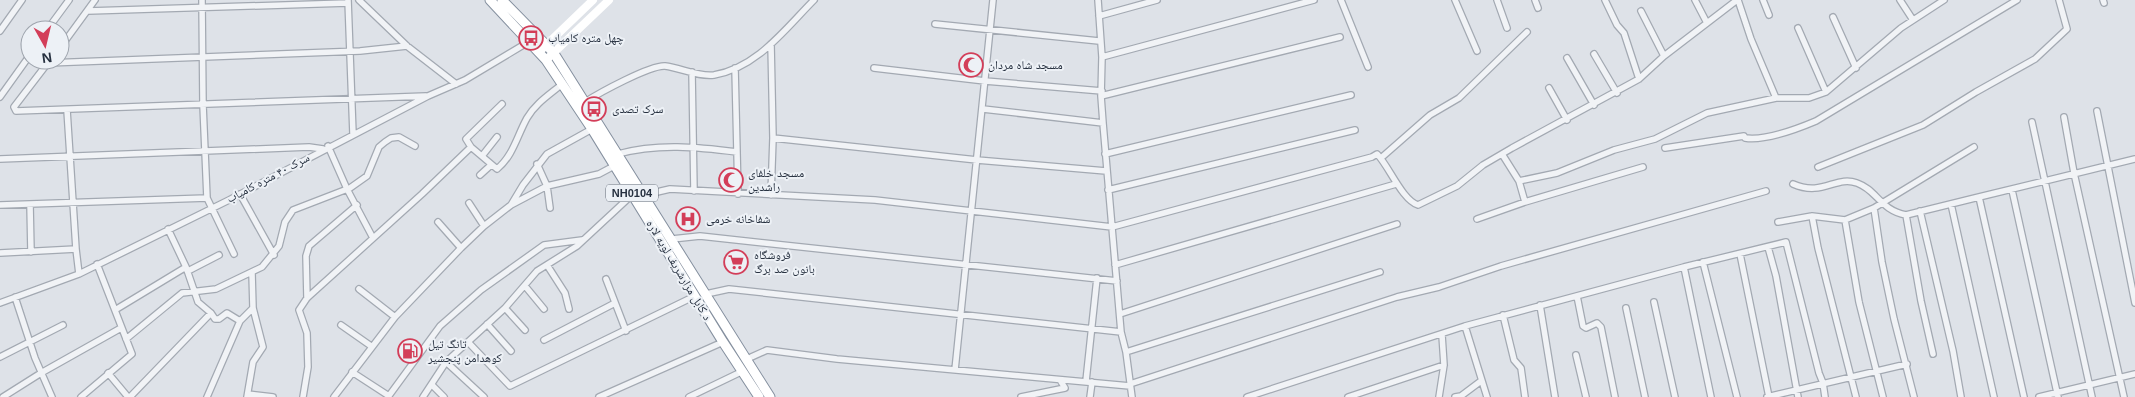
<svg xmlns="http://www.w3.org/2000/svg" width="2135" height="397" font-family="Helvetica,'Noto Naskh Arabic',sans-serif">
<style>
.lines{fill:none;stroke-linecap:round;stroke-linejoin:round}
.minor-casing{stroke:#a3a9b2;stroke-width:8}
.trunk-casing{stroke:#85909f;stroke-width:11}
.minor{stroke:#f1f3f6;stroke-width:5.5}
.secondary{stroke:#fff;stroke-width:8}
.trunk{stroke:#fff;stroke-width:9}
.labels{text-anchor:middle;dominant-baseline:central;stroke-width:4;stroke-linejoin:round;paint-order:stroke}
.shield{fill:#edf1f6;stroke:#626b77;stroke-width:1}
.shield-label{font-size:11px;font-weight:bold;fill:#273140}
.poi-label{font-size:12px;fill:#273140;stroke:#edf1f6;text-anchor:start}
.street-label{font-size:12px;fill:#273140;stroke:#edf1f6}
</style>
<rect width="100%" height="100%" fill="#dee2e8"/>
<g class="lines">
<!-- minor casing -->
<g class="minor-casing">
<path id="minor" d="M202 0 203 105 207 198 234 254
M348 0 353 134
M359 0 407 46 456 84
M1098 0 1102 57 1101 96 1103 123 1121 332 1126 352 1132 397
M1341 0 1368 67
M1455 0 1477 51
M1497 0 1507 28
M1535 0 1538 8
M1605 0 1617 25 1624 33 1639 79
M1695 0 1707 23
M1738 0 1751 39 1776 98
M1763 0 1769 15
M1900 0 1913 20
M2103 0 2104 3
M88 11 348 3
M1641 11 1664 56
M1099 16 1157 0
M1833 17 1856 68
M935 24 1099 41
M1798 28 1826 92
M47 30 69 0
M0 31 22 0
M771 44 773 138 771 195
M60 48 95 0
M1594 54 1617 93
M1102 57 1314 0
M1567 58 1594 105
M50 60 14 107 16 111 426 96
M48 63 360 51 407 46
M735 68 738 194
M874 68 985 81 1102 91
M692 72 694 191
M1549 88 1567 120
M1101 96 1340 37
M0 97 30 55
M585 102C599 93 650 65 665 66 681 68 698 77 714 75 757 68 785 29 814 0
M502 104 466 139 471 147 497 169C513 156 517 136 527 118 535 104 549 95 561 85
M983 109 1103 123
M67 110 76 249 79 274
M2097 111 2135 303
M2064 117 2074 173 2124 397
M2032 122 2092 397
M773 138 977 160 1106 171
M328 146 347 189 373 238
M1665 148 1744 136 1745 138C1765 141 1797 129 1816 121L2017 0
M618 154C657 143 698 147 737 152
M1105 154 1351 95
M1502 154 1519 181 1557 173 1614 150 1655 139 1707 113 1776 98H1809L1826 92 1901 28 1944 0
M482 156 497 137
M1381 158 1430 115 1459 98 1527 32
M0 159 309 147 323 149
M537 164 547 186 550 208
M1818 167 1923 125 1976 92 2035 59 2067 29 2059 0
M480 175 491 165
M1519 181 1525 202
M1793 184C1823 197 1836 175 1857 183 1877 190 1880 210 1906 215L1979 197
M1108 190 1355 130
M2012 190 2058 397
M240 194 274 255
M644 195 670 189 875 200 1112 227 1372 157 1377 154C1389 166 1402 200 1418 205L1457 186 1483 165 1512 148 1639 79 1664 56 1737 0
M469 203 484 226
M30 204 31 252
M1951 204 1994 397
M0 205 207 198
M511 205 547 186 599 174 614 166
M1874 208 1882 262 1894 319 1914 397
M1920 211 1953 351 1961 397
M1906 215 1921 301 1933 354
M1812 216 1818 248 1856 397
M1477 219 1525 202 1643 167
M1845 220 1859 302 1883 397
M438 222 461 248
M1778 222 1812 216 1845 220 1874 208 1974 147
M168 229 186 267 198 302 211 313 215 319H219L227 313 240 321
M672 239 700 236 1117 281
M1768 247 1776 276 1798 397
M0 253 76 249
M1740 254 1769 397
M1703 262 1737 397
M547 265 565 293 569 309
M1115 265 1396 184
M1684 267 1711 397
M188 271 219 255
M606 279 626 331
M525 286 544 309
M359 289 395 317
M706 294 729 289 1121 332
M1577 296 1583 326 1586 328 1597 323 1601 327 1615 397
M15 297 35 358 52 397
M307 298 306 256 309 246 357 205
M1654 302 1675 397
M0 303 79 274 229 200 428 96 465 80 530 41
M1540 305 1555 397
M505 308 525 330
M1626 308 1645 397
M115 310 186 267
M1120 314 1397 224
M1503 315 1514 360 1521 368 1525 397
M487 324 511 351
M341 325 371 346
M1465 326 1487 397
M126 339 182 293 216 289 262 267 279 246 285 222 293 210 350 188 367 176 379 147 385 142 391 138 399 137 415 146
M544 340 615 303
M468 342 510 386 695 296
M1126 352 1380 272
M1576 355 1586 397
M0 357 63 325
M747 359 767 350 837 359 1130 386
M446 362 484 397
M955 370 993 0
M352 372 389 396
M108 373 128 397
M1086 381 1097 278
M1130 384 1397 297 1439 287 1501 266 1766 191
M432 385 444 397
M248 394 273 397
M3 397 41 373 121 328
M81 397 132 354 97 264
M130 397 211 313
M207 397 240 321 253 308
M247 397 253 362 263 347 253 308 252 273
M303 397 308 367 307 333 299 310 307 298 422 194 471 147
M334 397 395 317 461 248 484 226 511 205 523 185 547 154 592 129
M388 397 440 326 481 290 544 245 582 240
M423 397 446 362 505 308 537 271 577 246 633 194
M599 397 723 342
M689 397 743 371
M1021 397 1065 388 1060 380
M1090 397 1092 382
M1247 397 1465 326 1684 267 1786 242 1819 373 1823 383 1825 397
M1348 397 1444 365
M1439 397 1444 365 1442 335
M1455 397 1461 396 1481 381
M1767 397 1907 364
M2024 397 1979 197 2135 159
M2039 397 2135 374"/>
</g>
<!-- trunk casing -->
<g class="trunk-casing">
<path id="trunk" d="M490 0 546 60 592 129 723 342 759 397
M502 0 553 52 770 397"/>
</g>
<!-- minor -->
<use href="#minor" class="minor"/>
<!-- secondary -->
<path class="secondary" d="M539 52 593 0
M546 60 609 0"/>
<!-- trunk -->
<use href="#trunk" class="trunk"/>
</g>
<!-- icons -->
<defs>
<g id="bus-ring" transform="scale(1.25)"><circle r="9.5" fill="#edf1f6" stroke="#d33e59" stroke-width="1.5"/><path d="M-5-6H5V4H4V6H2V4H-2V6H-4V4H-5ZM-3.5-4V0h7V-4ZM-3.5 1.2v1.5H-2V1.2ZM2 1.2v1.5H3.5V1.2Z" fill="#d33e59"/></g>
<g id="mosque-ring" transform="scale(1.25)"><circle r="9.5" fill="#edf1f6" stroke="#d33e59" stroke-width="1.5"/><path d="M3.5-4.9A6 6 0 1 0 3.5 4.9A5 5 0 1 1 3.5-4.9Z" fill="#d33e59"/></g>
<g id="hospital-ring" transform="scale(1.25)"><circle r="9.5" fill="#edf1f6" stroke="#d33e59" stroke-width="1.5"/><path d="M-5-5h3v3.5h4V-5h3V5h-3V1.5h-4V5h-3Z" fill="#d33e59"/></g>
<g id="supermarket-ring" transform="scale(1.25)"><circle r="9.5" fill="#edf1f6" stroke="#d33e59" stroke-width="1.5"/><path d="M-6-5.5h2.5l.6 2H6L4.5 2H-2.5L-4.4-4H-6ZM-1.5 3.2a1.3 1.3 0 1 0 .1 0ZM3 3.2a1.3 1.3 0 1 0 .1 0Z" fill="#d33e59"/></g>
<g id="fuel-ring" transform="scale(1.25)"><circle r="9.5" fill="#edf1f6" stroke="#d33e59" stroke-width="1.5"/><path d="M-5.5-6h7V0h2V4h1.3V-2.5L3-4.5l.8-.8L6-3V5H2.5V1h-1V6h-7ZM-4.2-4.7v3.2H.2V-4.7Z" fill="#d33e59"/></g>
</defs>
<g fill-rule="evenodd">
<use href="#bus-ring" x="531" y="38"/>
<use href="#mosque-ring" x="971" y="65"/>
<use href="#bus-ring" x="594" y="109"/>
<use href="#mosque-ring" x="731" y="180"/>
<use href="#hospital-ring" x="688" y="219"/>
<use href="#supermarket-ring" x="736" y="262"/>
<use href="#fuel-ring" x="410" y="351"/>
</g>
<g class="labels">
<!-- shield labels -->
<rect class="shield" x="606" y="184.5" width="52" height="17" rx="4"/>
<g class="shield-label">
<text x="632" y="193">NH0104</text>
</g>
<!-- poi labels -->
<g class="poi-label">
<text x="548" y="38">چهل متره کامیاب</text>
<text x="988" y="65">مسجد شاه مردان</text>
<text x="612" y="109">سرک تصدی</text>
<text x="748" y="173">مسجد خلفای<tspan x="748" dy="14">راشدین</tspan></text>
<text x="706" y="219">شفاخانه خرمی</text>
<text x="754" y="255">فروشگاه<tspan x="754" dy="14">بانون صد برگ</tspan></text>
<text x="428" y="344">تانگ تیل<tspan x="428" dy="14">کوهدامن پنجشیر</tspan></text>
</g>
<!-- street labels -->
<g class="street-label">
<text transform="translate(268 178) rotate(-28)">سرک ۴۰ متره کامیاب</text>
<text transform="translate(679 270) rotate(59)">د کابل مزارشریف لویه لاره</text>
</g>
</g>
<!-- north arrow -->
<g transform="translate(45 45) rotate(172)"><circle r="24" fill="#edf1f6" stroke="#9ea4ad"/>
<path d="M0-4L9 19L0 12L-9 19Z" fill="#d33e59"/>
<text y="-8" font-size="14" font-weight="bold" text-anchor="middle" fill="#273140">N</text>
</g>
</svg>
